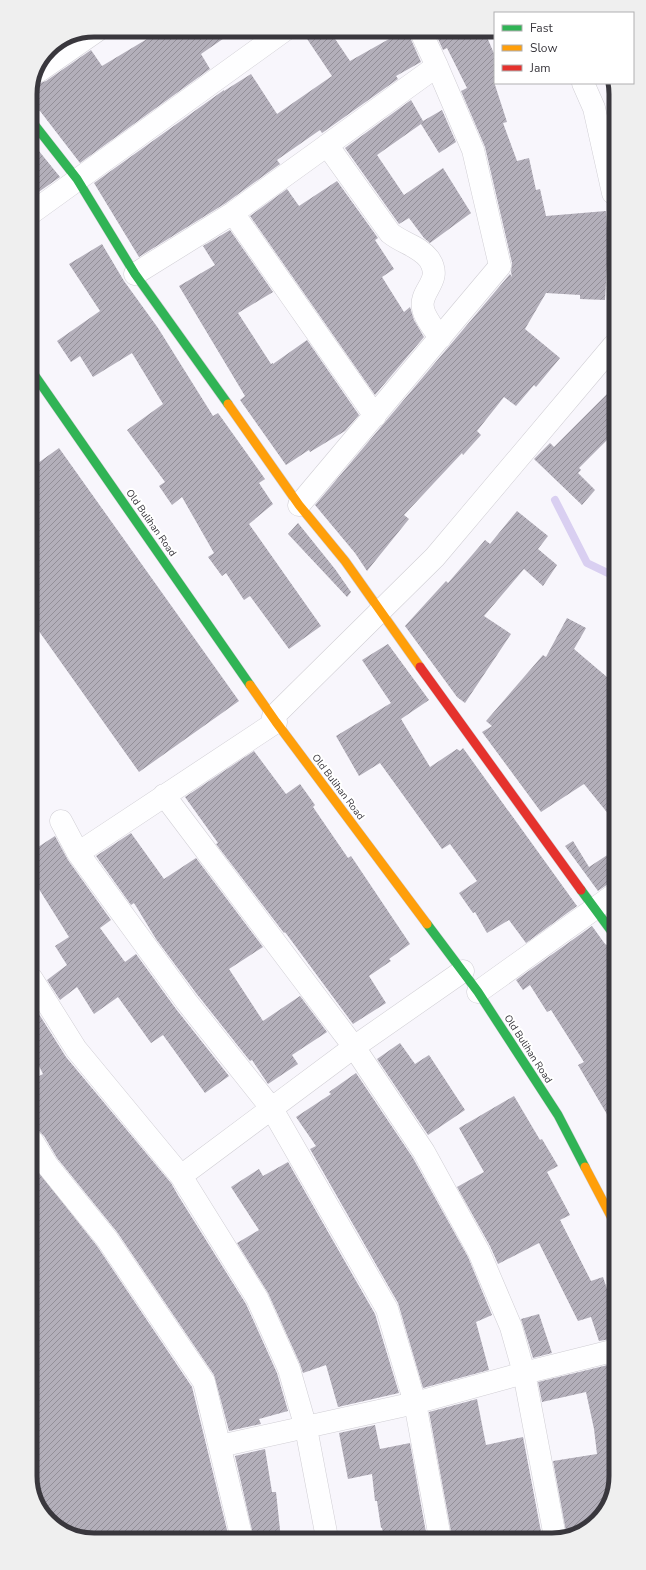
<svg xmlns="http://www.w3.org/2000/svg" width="646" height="1570" font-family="'Nunito Sans',sans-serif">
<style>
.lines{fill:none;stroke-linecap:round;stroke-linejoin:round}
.stream{stroke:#d9cff1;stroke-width:8}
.building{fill:url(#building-hatch)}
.street-casing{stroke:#d0ced4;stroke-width:23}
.fast-casing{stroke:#d0ced4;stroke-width:10}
.slow-casing{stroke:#d0ced4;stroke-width:10}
.jam-casing{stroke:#d0ced4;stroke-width:10}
.street{stroke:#fefeff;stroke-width:22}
.fast{stroke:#30b455;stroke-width:9}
.slow{stroke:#ff9f0a;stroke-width:9}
.jam{stroke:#e5322d;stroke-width:9}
.labels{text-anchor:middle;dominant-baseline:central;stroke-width:4;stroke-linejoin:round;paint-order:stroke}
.street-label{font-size:10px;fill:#39373d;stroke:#fff}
.rim{fill:none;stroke:#39373d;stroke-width:5}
</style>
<defs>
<pattern id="building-hatch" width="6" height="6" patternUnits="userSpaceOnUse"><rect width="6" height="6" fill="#b3afba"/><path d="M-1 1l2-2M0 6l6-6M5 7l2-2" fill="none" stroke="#938f98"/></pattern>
</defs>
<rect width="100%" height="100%" fill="#f8f6fc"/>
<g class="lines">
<!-- stream -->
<path class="stream" d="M555 500 587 563 614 576"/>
</g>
<!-- building -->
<path class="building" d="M162 30H236L201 54 210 69 80 163 40 111 35 108 30 107V90L34 82 40 83 46 81 91 50 102 66Z
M301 30H329L350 61 405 30H408L409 35 421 62 396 76 398 79 322 133 320 130 277 160 280 164 226 203 139 257 94 183 224 90V91L251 74 277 114 332 76Z
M434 30H484L495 56V85L507 122 503 123 517 161 529 158 536 190 540 189 546 216 606 211 608 247 605 300 580 299V295L546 293 525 329 560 358 536 387 534 385 516 406 504 397 477 431 481 435 463 455 462 453 404 515 409 519 367 571 355 553 315 505 510 274 512 277 511 272 512 263 485 147 461 91 467 88 447 48 443 50Z
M411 100 423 121 442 110 456 142 439 153 421 124 377 155 404 195 443 168 471 213 430 243 424 238 409 218 399 224 345 148Z
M30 140 60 177 30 198Z
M337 181 378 238 375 240 394 269 382 277 404 312 410 307 414 320 424 337 375 395 250 216 287 189 299 206Z
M230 230 273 292 238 313 271 364 273 363V364L307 340 359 415 345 431 310 452 309 450 286 465 240 400 245 396 179 286 215 265 203 246Z
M102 244 124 281 158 328 213 416 218 413 265 479 259 483 273 504 249 524 321 626 289 649 250 596 244 600 226 573 222 576 208 557 214 553 182 497 172 505 159 486 165 482 127 430 163 404 132 353 93 377 80 356 71 362 57 341 100 311 69 264Z
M613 388 614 433 579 468 581 470 578 473 595 490 582 505 534 459 550 443 554 447Z
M59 448 239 701 139 772 31 620V468Z
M517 511 548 536 538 549 557 565 543 586 524 569 484 616 511 634 465 703 457 697 405 626 446 581 448 583 485 540 490 544Z
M298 523 335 569 351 592 347 597 288 534Z
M567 618 586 628 574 649 614 683V821L584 784 541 812 482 732 492 726 486 721 543 655 546 657Z
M388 644 429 700 401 719 430 767 457 749 460 751 463 748 577 906 526 943 509 920 487 933 475 912 473 913 459 893 477 881 450 844 442 849 380 763 359 776 336 736 391 703 362 660Z
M254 751 286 794 300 784 315 805 313 807 348 858 351 856 410 944 389 959 391 961 369 976 386 1003 353 1024 285 932 284 933 216 844 218 843 185 797Z
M131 833 164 879 196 858 263 947 229 969 263 1021 300 996 327 1032 292 1055 298 1064 268 1084 252 1060 250 1061 196 993 156 939 134 903 131 905 96 856Z
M55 836 68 860 111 920 100 928 125 962 136 954 176 1009 229 1076 205 1093 163 1035 151 1043 118 997 94 1014 77 987 60 1000 47 980 67 965 55 946 69 937 32 878V851Z
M573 841 589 867 615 850V882L608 884 598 891 565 846Z
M592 926 605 944 610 947 615 948V1128L578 1065 584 1062 551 1010 547 1012 530 985 523 990 516 980Z
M32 1003 66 1057 171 1183 179 1197 246 1304 277 1373 288 1411 259 1419 261 1424 229 1431 214 1375 117 1232 57 1158 44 1136 39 1131 32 1130V1080L43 1074 32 1052Z
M400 1043 415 1064 429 1055 465 1110 428 1135 377 1059Z
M356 1073 413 1158 468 1257 492 1315 476 1322 489 1370 423 1388 398 1303 310 1149 316 1146 296 1117 331 1094 329 1092Z
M514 1096 540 1140 542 1139 558 1166 547 1172 570 1215 560 1220 591 1281 603 1277 616 1316V1338L599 1341 591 1317 578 1321 539 1243 498 1264 490 1246 457 1187 484 1172 459 1128Z
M288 1162 375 1314 399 1393 338 1407 326 1365 303 1373 300 1364 268 1293 237 1243 259 1230 231 1187 259 1169 263 1176Z
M33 1165 97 1246 192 1387 229 1538 90 1540 55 1527 33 1496Z
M539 1314 552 1353 533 1358 521 1319Z
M616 1363V1476L603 1515 572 1537H567L553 1461 597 1454 594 1429 586 1392 542 1402 538 1382Z
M477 1399 486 1445 523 1437 542 1537H452L429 1412Z
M375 1425 380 1449 410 1443 427 1538H384L382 1528H381L377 1501H375L372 1474 348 1479 339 1433Z
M265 1449 272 1492H276L281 1539H254L235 1456Z"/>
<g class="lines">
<!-- street casing -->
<g class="street-casing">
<path id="street" d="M39 71 98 30
M583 83 594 108 613 193
M327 145 390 233C402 243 419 246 429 259 444 281 419 290 423 308 424 317 435 330 440 338
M233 213 375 416
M30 214 285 30
M135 274 233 213 437 66
M299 505 500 266 473 150 437 66 420 30
M273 717 435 557 613 346
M164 795 354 1047 424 1152 479 1252 511 1327 524 1373 555 1537
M61 821 78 853 186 1001 272 1109 387 1309 415 1403 440 1538
M78 853 276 722
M32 979 76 1049 181 1176 257 1298 289 1369 306 1428 327 1538
M478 992 615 894
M33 1142 47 1165 107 1239 204 1382 242 1539
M181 1176 354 1047 463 971
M220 1446 415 1403 524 1373 616 1350"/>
</g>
<!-- fast casing -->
<g class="fast-casing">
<path id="fast" d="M30 119 77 179 135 274 228 404
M31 370 250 685
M581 890 615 936
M427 924 478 992 558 1115 585 1167"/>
</g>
<!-- slow casing -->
<g class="slow-casing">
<path id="slow" d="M228 404 299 505 345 561 420 667
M250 685 276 722 427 924
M585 1167 615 1224"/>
</g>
<!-- jam casing -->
<g class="jam-casing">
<path id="jam" d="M420 667 581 890"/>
</g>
<!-- street -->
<use href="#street" class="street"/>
<!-- fast -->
<use href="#fast" class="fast"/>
<!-- slow -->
<use href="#slow" class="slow"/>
<!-- jam -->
<use href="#jam" class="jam"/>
</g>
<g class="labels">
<!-- street labels -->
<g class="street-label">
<text transform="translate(151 523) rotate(55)">Old Bulihan Road</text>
<text transform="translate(338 787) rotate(53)">Old Bulihan Road</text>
<text transform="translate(528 1049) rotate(57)">Old Bulihan Road</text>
</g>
</g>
<!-- crop -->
<path d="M0 0H646V1570H0ZM94 37H552A57 57 0 0 1 609 94V1476A57 57 0 0 1 552 1533H94A57 57 0 0 1 37 1476V94A57 57 0 0 1 94 37Z" fill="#efefef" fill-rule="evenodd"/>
<path class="rim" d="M94 37H552A57 57 0 0 1 609 94V1476A57 57 0 0 1 552 1533H94A57 57 0 0 1 37 1476V94A57 57 0 0 1 94 37Z"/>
<!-- legend -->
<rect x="494" y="12" width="140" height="72" fill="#ffffff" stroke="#b0afb1"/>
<rect x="502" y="25" width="20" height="6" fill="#30b455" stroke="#b0afb1"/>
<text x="530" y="32" font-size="12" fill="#39373d">Fast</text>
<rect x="502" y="45" width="20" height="6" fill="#ff9f0a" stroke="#b0afb1"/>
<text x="530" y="52" font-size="12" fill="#39373d">Slow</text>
<rect x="502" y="65" width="20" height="6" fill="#e5322d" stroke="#b0afb1"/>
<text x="530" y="72" font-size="12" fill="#39373d">Jam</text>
</svg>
